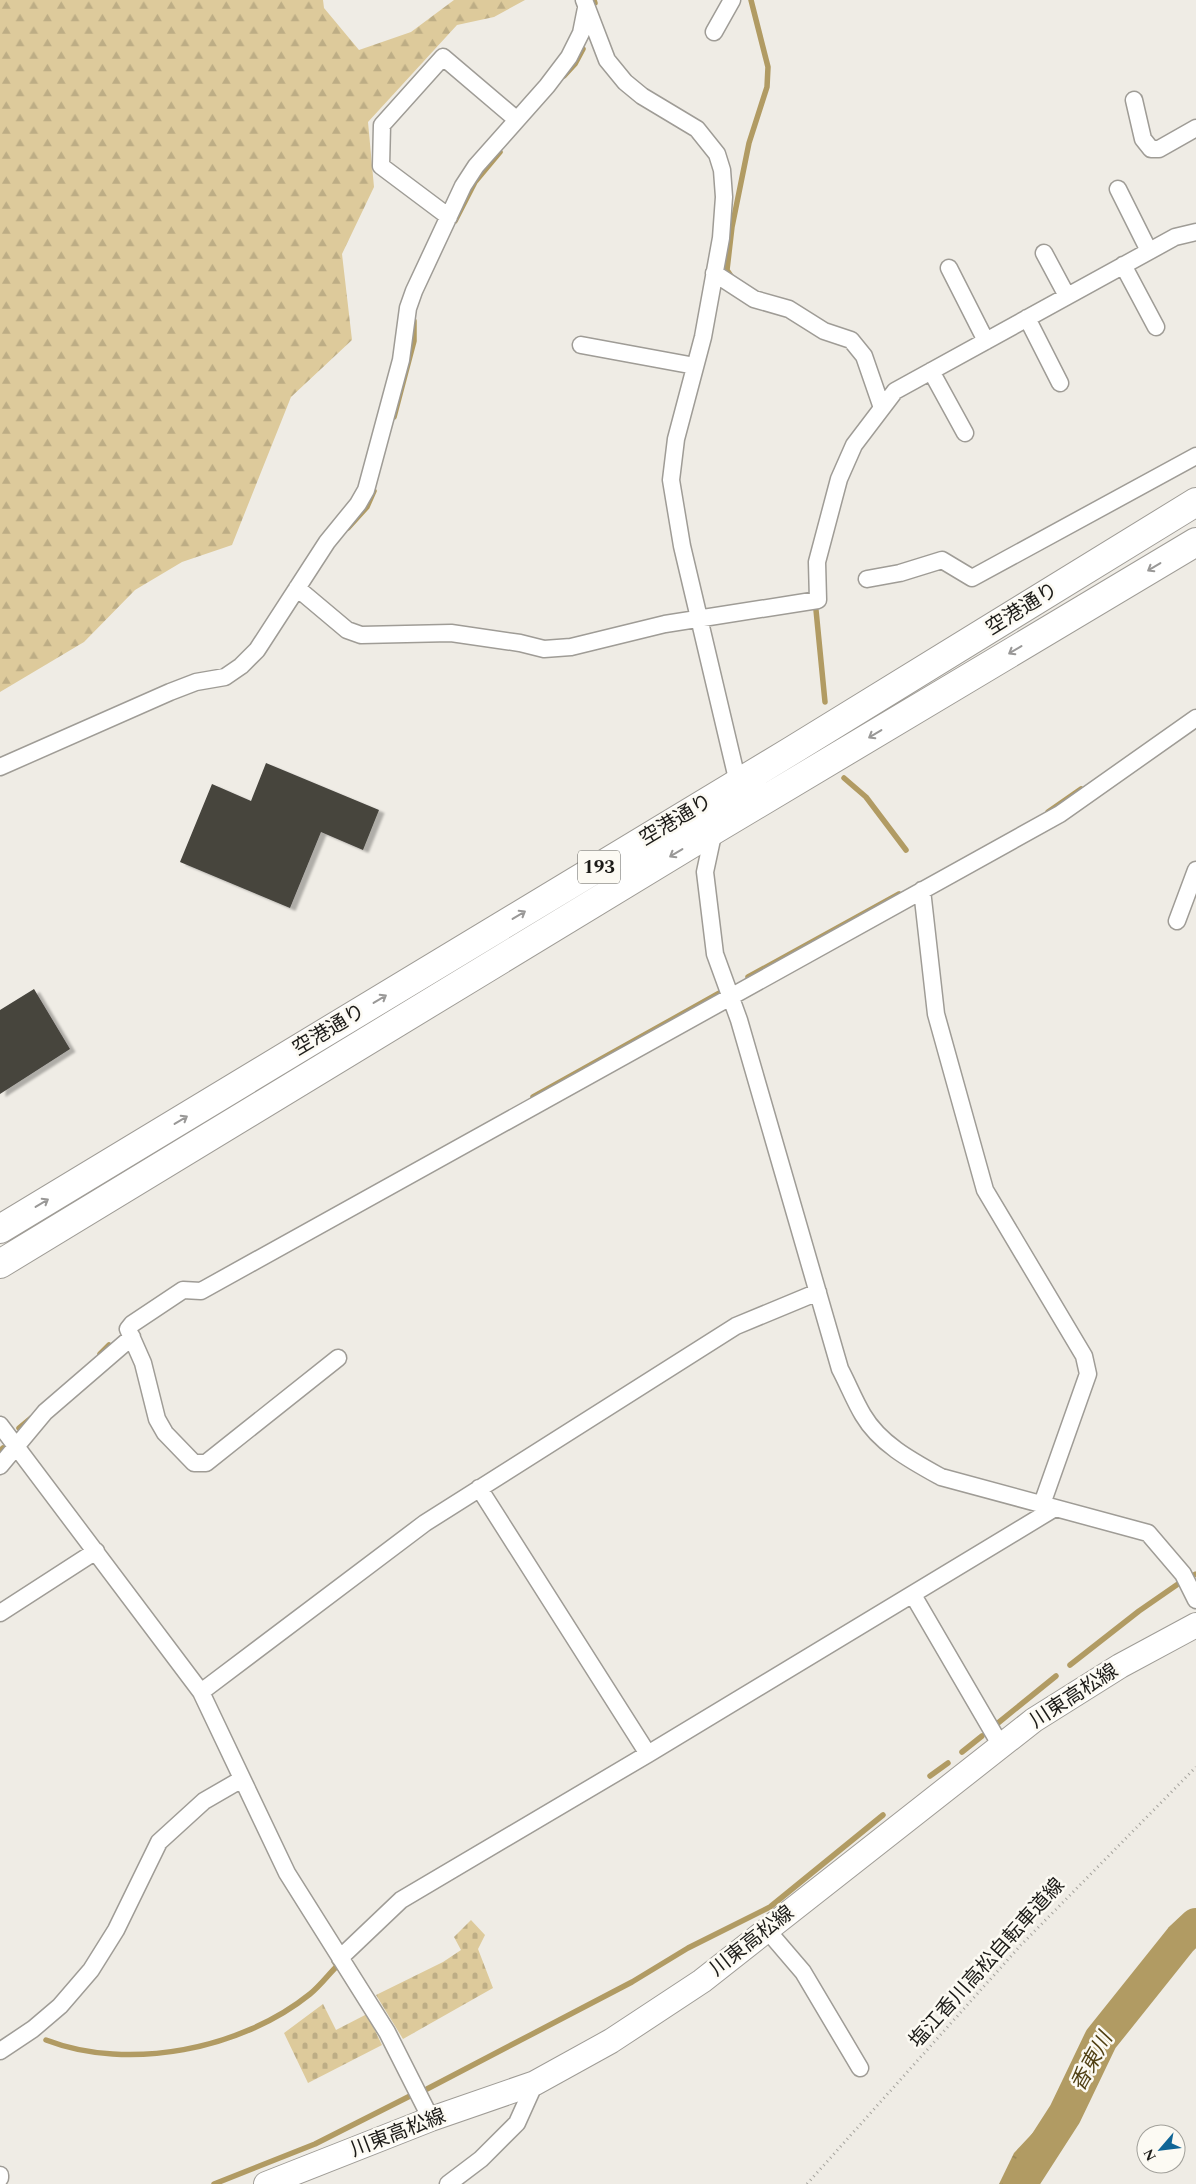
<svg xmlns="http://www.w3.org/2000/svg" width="1196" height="2184" font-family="Spectral,'Noto Sans JP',serif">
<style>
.forest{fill:url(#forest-firs)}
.cemetery{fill:url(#cemetery-stones)}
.water{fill:url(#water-ripples)}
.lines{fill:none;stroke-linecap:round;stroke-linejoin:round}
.stream{stroke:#b19b63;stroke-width:5.5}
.river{stroke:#b19b63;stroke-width:34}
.building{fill:#46443e;filter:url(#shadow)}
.minor-casing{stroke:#9f9c96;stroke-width:19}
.secondary-casing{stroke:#9f9c96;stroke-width:26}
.trunk-casing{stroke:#9f9c96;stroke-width:30}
.path{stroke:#a5a39d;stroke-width:3;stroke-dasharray:1 4;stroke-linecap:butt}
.minor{stroke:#fff;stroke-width:16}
.secondary{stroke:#fff;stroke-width:24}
.trunk{stroke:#fff;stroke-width:28}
.oneway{stroke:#999897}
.labels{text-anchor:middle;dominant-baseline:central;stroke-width:5;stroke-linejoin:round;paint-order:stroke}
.shield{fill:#fcfaf3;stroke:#5f5e5a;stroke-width:1}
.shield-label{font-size:19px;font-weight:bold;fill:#1c1b18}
.street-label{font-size:20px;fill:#1c1b18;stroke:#fcfaf3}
.water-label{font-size:21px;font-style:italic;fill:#514114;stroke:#fcfaf3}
</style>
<defs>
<pattern id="forest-firs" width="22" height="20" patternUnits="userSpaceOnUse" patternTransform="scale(1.25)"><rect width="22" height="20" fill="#ddca9b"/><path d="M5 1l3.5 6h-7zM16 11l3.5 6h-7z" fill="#bdad85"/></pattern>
<pattern id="cemetery-stones" width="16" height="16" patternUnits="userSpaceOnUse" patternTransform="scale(1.25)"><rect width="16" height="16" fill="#ddca9b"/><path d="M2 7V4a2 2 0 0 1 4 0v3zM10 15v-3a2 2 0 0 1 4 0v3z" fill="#bdad85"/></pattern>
<pattern id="water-ripples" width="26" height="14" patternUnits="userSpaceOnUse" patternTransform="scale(1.25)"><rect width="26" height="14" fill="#b19b63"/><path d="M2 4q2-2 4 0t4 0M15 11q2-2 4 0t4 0" fill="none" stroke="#8f7e51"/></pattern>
<filter id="shadow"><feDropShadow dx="5.5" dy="3" stdDeviation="1" flood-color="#0004"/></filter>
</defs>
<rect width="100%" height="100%" fill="#efece5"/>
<!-- forest -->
<path class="forest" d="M0 0H323L324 8 359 50 411 32 454 0H525L494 17 457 25 368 122 374 187 342 254 352 340 291 397 232 545 182 562 135 590 84 642 0 692Z"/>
<!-- cemetery -->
<path class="cemetery" d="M471 1920 485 1935 478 1949 493 1988 403 2039 376 1995 443 1962 461 1950 454 1937Z
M323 2004 336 2030 367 2014 382 2045 308 2083 284 2033Z"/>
<!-- water -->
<path class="water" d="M1077 2086 1066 2117 1029 2184H999L1014 2153Z"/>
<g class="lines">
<!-- stream -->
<path class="stream" d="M594 0 595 3
M564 76 575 64 583 49
M455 221 475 182 500 152
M733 279 727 270 732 227 749 143 767 87 768 67 751 0
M394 417 414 341V321
M348 528 367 507 374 491
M816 610 825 702
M844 778 866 797 906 850
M1048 812 1081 789
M748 977 899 894
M533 1097 723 991
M100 1354 109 1345
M19 1428 31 1418
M0 1451 3 1448
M1194 1575 1196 1574
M1070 1665 1139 1611 1178 1584
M998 1723 1056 1676
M962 1752 982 1736
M930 1776 948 1763
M46 2040C129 2072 242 2049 310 1994 320 1986 328 1975 337 1966L334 1961
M214 2184 315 2144 410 2096 427 2089 632 1982 688 1948 770 1907 883 1815"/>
<!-- river -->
<path class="river" d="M1020 2184 1065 2114 1101 2039 1181 1939 1196 1925"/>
</g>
<!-- building -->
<path class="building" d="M266 763 379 810 363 850 321 832 290 908 180 862 212 784 251 801Z
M34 989 70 1049 0 1094V1010Z"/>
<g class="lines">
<!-- minor casing -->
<g class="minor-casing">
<path id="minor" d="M584 0 607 60 625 82 642 96 697 129 717 154 722 170 724 197 721 238 703 337 676 439 671 480 682 546 738 783 714 830 705 872 715 954 739 1020 840 1369C848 1384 854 1400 863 1415 880 1444 912 1461 941 1477L1148 1533 1183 1574 1196 1600
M714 32 732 0
M1134 100 1143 139 1151 149H1159L1196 128
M1118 189 1149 251
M449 217 381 166 382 125 443 57 516 119
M1044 253 1067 296
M1123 265 1156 327
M949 268 986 341
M714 273 754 299 789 309 824 331 851 340 864 356 882 408
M1027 318 1060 383
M581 345 695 366
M931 371 965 433
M867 579 900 573 942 560 972 578 1196 456
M297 588 347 630 361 635 451 633 520 643 544 649 571 647 665 624 818 600 817 562 839 479 854 445 895 391 1175 237 1196 232
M0 767 170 692 196 682 225 677 241 666 257 650 327 542 358 504 366 490 401 360 408 308 414 291 463 186 476 166 547 86 569 57 581 33 586 8
M922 890 936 1014 985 1190 1084 1356 1088 1374 1042 1504
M1177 921 1196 870
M338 1358 206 1463H194L165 1433 157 1419 143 1363 128 1329 132 1324 183 1290 201 1291 1060 814 1196 718
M0 1425 201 1692 287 1873 387 2032 431 2119
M0 1466 45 1412 132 1337
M479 1488 648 1754
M913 1595 1001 1746
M0 1613 96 1551
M201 1692 425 1523 736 1326 818 1292
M767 1930 803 1972 860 2068
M340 1958 401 1900 648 1754 1055 1508
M0 2051 33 2029 60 2006 91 1970 116 1930 159 1842 204 1801 242 1779
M0 2175V2178
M448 2184 481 2159 517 2123 535 2083"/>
</g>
<!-- secondary casing -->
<g class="secondary-casing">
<path id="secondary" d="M266 2184 431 2119 535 2083 611 2041 702 1981 1034 1720 1120 1666 1196 1625"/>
</g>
<!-- trunk casing -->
<g class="trunk-casing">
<path id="trunk" d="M0 1229 791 751 1196 502
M0 1264 714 830 1196 542"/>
</g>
<!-- path -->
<path class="path" d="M807 2184 1021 1945 1196 1767"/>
<!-- minor -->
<use href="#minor" class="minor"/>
<!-- secondary -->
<use href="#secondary" class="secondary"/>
<!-- trunk -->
<use href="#trunk" class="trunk"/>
</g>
<!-- one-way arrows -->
<defs><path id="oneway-shaft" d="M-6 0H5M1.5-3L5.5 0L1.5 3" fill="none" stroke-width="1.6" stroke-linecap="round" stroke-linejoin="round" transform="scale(1.25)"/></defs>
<g class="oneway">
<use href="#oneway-shaft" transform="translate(1154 567) rotate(149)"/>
<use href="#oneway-shaft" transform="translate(1015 650) rotate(149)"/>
<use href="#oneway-shaft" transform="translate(875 734) rotate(149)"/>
<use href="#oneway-shaft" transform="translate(676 853) rotate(149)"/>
<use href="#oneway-shaft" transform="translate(519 915) rotate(-31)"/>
<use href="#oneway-shaft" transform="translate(380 999) rotate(-31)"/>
<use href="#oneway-shaft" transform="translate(181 1120) rotate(-31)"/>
<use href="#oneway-shaft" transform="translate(42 1203) rotate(-31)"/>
</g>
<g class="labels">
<!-- shield labels -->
<rect class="shield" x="578" y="850.5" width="42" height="33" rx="4"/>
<g class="shield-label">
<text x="599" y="867">193</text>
</g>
<!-- street labels -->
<g class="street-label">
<text transform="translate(1022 609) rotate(-32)">空港通り</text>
<text transform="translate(676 820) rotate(-31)">空港通り</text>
<text transform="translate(329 1030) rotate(-31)">空港通り</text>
<text transform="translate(1074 1696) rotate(-33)">川東高松線</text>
<text transform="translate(752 1941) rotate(-38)">川東高松線</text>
<text transform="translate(987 1963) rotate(-48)">塩江香川高松自転車道線</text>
<text transform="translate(398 2133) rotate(-21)">川東高松線</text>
</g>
<!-- water labels -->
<g class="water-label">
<text transform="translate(1092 2062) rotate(-61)">香東川</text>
</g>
</g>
<!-- north arrow -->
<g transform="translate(1161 2149) rotate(242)"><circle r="24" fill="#fcfaf3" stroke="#a2a19b"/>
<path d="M0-4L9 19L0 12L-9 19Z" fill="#106596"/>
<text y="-8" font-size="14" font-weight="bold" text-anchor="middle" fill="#1c1b18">N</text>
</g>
</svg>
